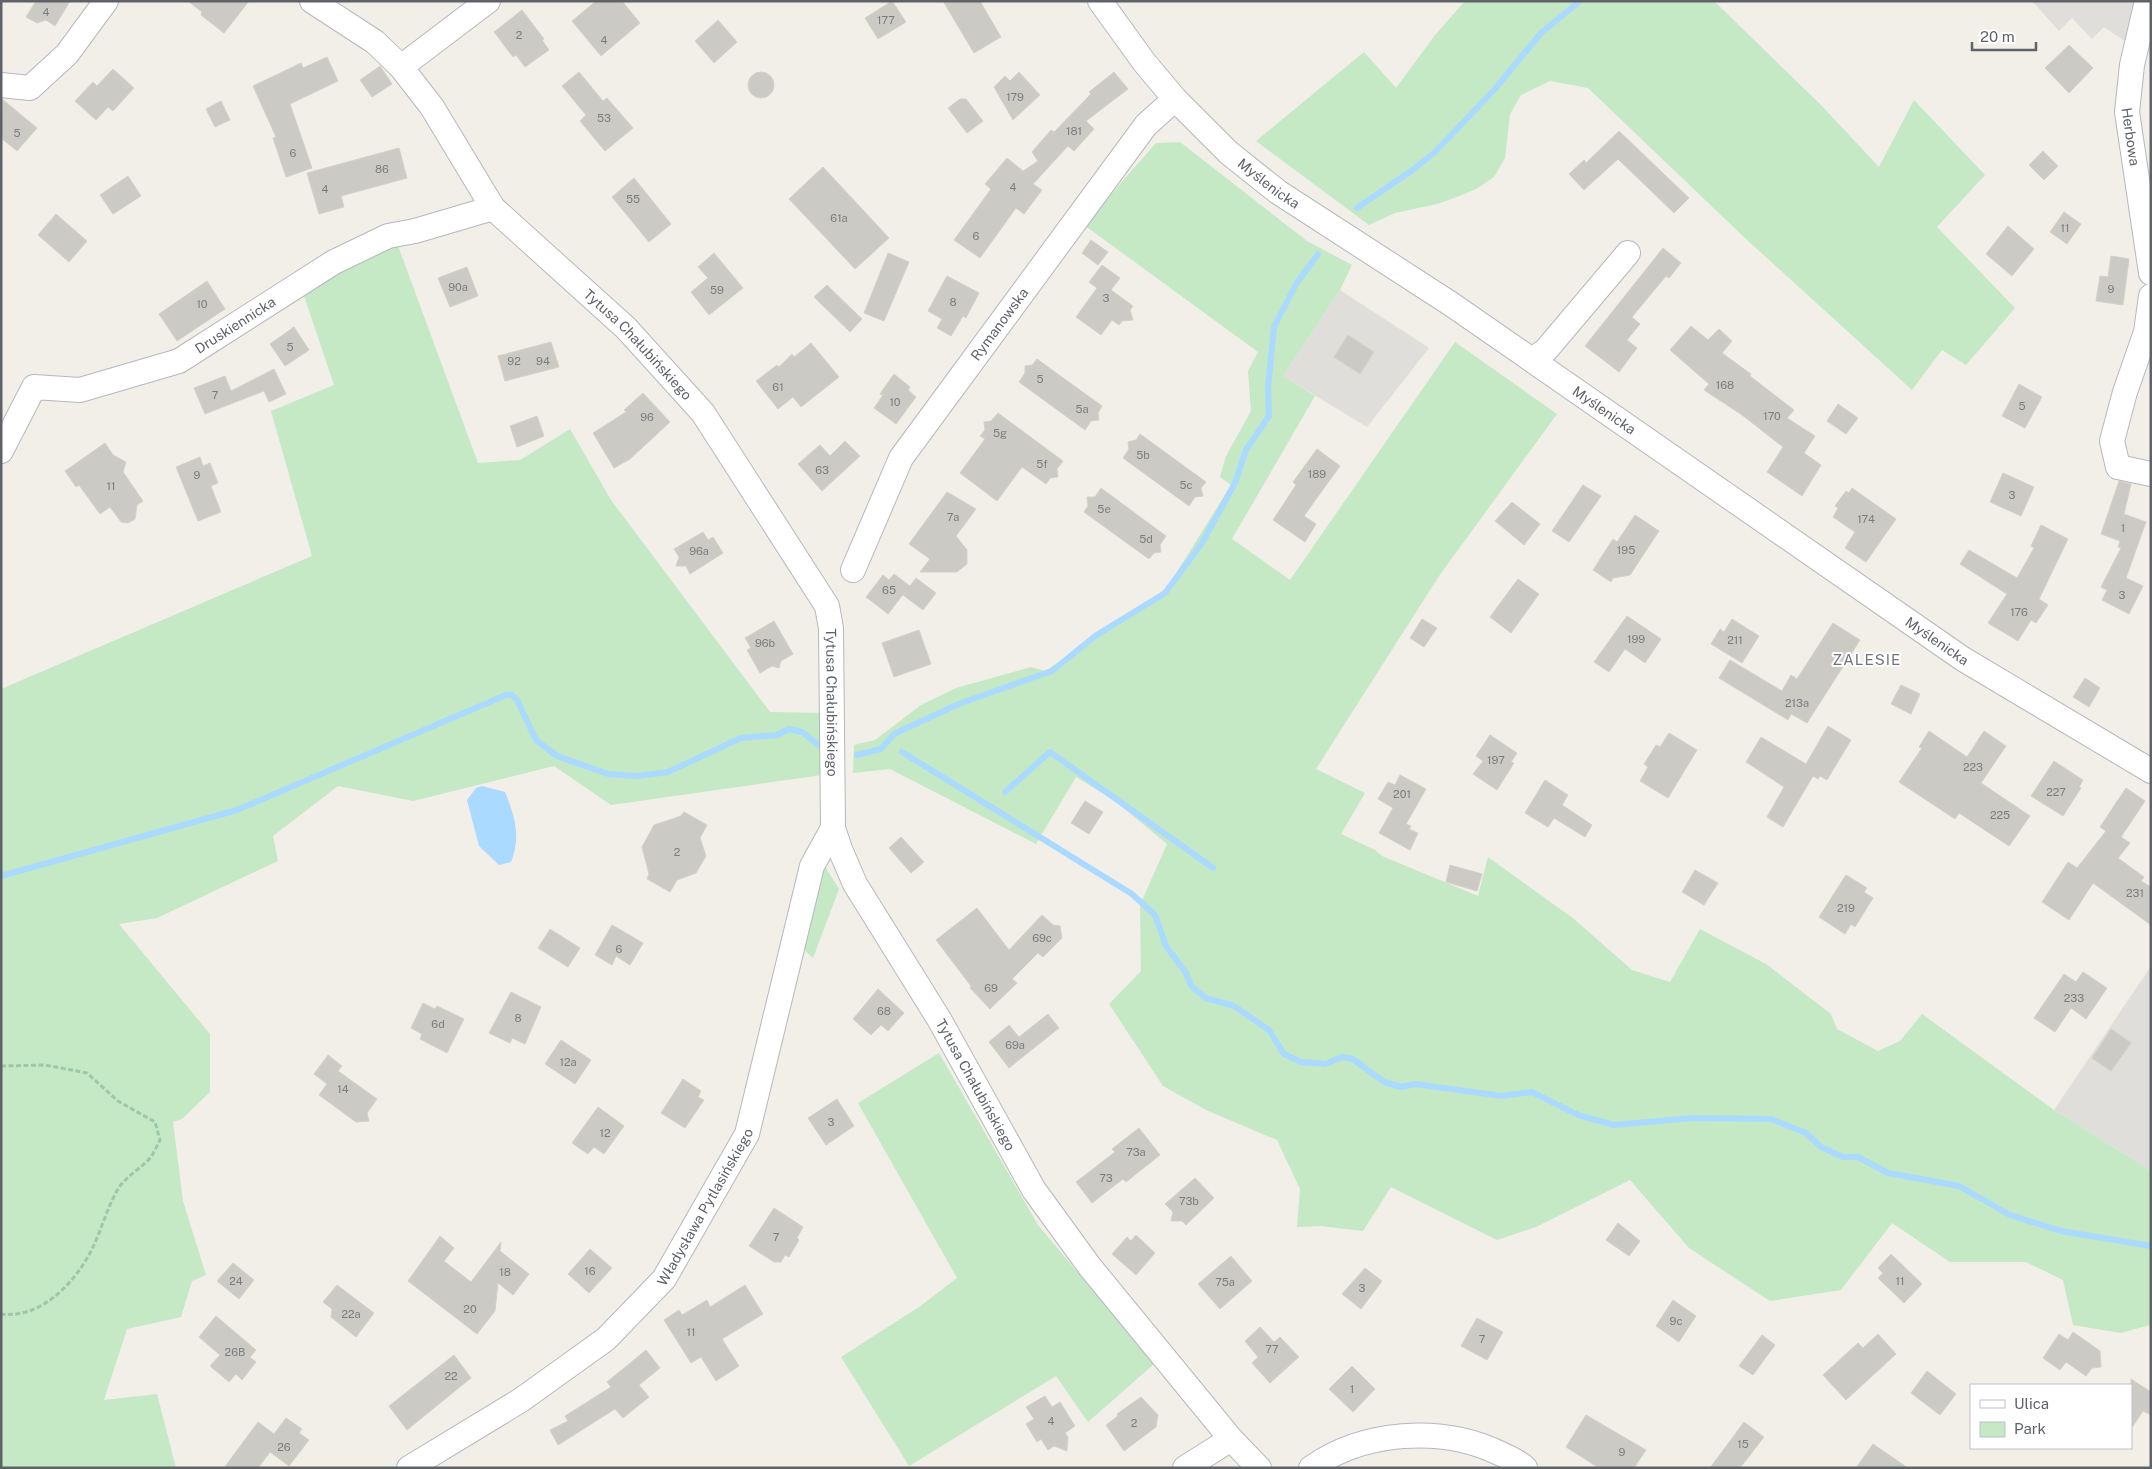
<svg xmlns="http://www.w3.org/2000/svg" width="2152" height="1469" font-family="'Public Sans',sans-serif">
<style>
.industrial{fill:#e0deda}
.green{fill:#c5e8c5}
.water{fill:#aadaff}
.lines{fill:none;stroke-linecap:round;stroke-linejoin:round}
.stream{stroke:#aadaff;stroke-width:6}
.building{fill:#cccac5;stroke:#d6d1c6}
.minor-casing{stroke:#b5b8bc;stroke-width:26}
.path{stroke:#9cc7a9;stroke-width:3;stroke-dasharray:5 2.5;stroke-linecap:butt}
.minor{stroke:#fff;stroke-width:24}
.labels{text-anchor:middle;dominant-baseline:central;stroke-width:4;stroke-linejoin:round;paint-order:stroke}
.number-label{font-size:11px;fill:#7a7d7f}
.street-label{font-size:14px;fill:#5f6368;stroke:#fff}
.neighbourhood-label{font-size:15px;letter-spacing:1px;fill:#70757a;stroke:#fff}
</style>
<rect width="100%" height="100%" fill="#f1efe8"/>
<!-- industrial -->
<path class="industrial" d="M2032 1H2140L2132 46 2104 27 2092 39 2072 18 2059 31Z
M1340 290 1429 348 1367 427 1283 376Z
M2151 966V1171L2054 1110Z"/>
<!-- green -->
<path class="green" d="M1465 1H1714L1821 105 1879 167 1914 100 1985 175 1937 227 2015 308 1966 365 1942 350 1912 390 1746 239 1588 88 1550 81 1521 95 1510 114 1505 158 1494 177 1476 189 1457 197 1437 204 1395 213 1369 225 1256 141 1364 52 1396 88 1435 35Z
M1180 142 1307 241 1352 265 1340 290 1283 376 1315 396 1232 539 1290 580 1455 342 1557 414 1439 576 1316 769 1365 793 1341 834 1375 850 1382 856 1478 896 1488 857 1574 919 1632 970 1670 982 1700 929 1766 964 1831 1014 1837 1029 1878 1051 1900 1041 1922 1014 2054 1110 2151 1171 2150 1325 2121 1333 2073 1325 2063 1280 2026 1262H1950L1892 1223 1841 1290 1770 1301 1689 1248 1630 1180 1536 1227 1497 1240 1391 1187 1363 1231 1320 1226 1297 1227 1300 1189 1277 1140 1206 1110 1163 1086 1109 1004 1141 971 1140 905 1167 844 1115 801 1076 777 1036 844 890 769 853 773 854 745 875 740 921 705 956 688 1031 667 1045 671 1133 613 1167 588 1231 485 1220 477 1226 456 1251 411 1248 371 1258 352 1084 225 1156 143Z
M397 243 478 463 520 460 570 429 611 500 770 712 821 713 822 775 611 805 554 766 413 801 338 786 273 836 278 861 157 918 119 924 210 1034V1092L182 1119 173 1122 183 1201 206 1275 192 1281 181 1317 127 1329 104 1400 157 1394 176 1468H1V689L312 556 271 411 334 385 302 290Z
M824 865 839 889 813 958 803 949Z
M939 1053 1038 1225 1154 1364 1088 1422 1056 1376 909 1466 841 1357 919 1307 957 1278 858 1103Z"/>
<!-- water -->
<path class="water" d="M482 786 505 792C515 817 521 837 511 862L499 865 479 846 467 800 476 788Z"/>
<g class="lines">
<!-- stream -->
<path class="stream" d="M1357 208 1414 169 1435 152 1495 89 1541 33 1580 1
M902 752 1132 894 1155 915 1166 946 1186 973 1191 986 1206 998 1234 1006 1269 1030 1284 1054 1301 1062 1325 1064 1342 1057 1353 1059 1384 1082 1401 1087 1415 1084 1502 1096 1532 1092 1578 1115 1614 1125 1692 1118 1771 1119 1806 1133 1821 1147 1843 1157H1858L1888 1173 1959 1186 2010 1215 2061 1231 2151 1246
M857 755 881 749 894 734 961 703 1052 671 1095 636 1165 593 1202 543 1235 483 1246 450 1269 416 1268 387 1274 327 1296 284 1318 254
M1005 792 1050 752 1213 868
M1 876 237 810 506 695H512L517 700 536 740 557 756 608 774 638 776 668 772 741 738 777 735 789 729 802 732 820 746"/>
</g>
<!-- building -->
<path class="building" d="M36 1H70L55 26 46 20 37 23 26 17Z
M188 1H249L224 33 201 15 202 12Z
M596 1H622L640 23 601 56 572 21Z
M892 1 906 22 878 39 865 18Z
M943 1H980L1001 37 974 53Z
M522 10 544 39 542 40 549 50 525 67 516 55 513 57 494 32Z
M718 20 737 42 714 63 695 41Z
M2069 45 2093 68 2069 93 2045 68Z
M327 57 338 81 290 104 312 168 286 177 273 138 276 137 253 86 301 63 303 68Z
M380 66 392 84 372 97 360 80Z
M113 69 134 88 113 111 108 107 96 120 75 101 93 82 97 86Z
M579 72 603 101 607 98 633 128 605 151 580 121 586 115 562 86Z
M1019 72 1040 95 1013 120 994 87 1005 76 1010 81Z
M1114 72 1128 89 1086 121 1094 129 1074 151 1068 146 1033 184 1042 190 1024 214 1016 208 980 258 954 240 991 189 985 184 1007 158 1023 171 1038 161 1032 152 1051 130 1054 132 1091 94 1089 92Z
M748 85a13 13 0 1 1 26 0a13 13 0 1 1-26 0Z
M2 99 37 128 17 151 1 138Z
M960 99H966L983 121 967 133 948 108Z
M221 101 230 120 215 127 206 109Z
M1619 131 1689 198 1674 213 1618 159 1584 190 1569 174 1584 160 1586 163Z
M399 148 407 178 341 196 344 207 319 214 307 173Z
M2043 151 2058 166 2044 180 2029 165Z
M823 167 889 238 855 269 789 199Z
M128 176 141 196 113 214 100 195Z
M634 178 671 224 649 242 612 197Z
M2064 212 2081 224 2067 244 2050 232Z
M56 214 87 241 69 262 38 235Z
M2008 226 2034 249 2012 276 1986 254Z
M1091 240 1108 252 1098 265 1082 253Z
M1663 248 1681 263 1669 278 1666 276 1632 317 1640 324 1627 340 1637 348 1619 372 1585 346Z
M714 253 743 288 709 315 691 292 708 278 698 267Z
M888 253 909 262 884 321 864 313Z
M2111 256 2129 259 2123 305 2096 301 2100 276 2108 277Z
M1102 265 1120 278 1111 290 1133 306 1130 310 1133 320 1122 321 1119 325 1112 320 1101 335 1076 317 1097 288 1089 282Z
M467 267 478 296 450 307 438 278Z
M947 276 979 293 966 318 963 316 951 336 937 328 942 319 928 311Z
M207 281 225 309 177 341 159 314Z
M827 285 862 319 850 332 814 297Z
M1691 326 1708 340 1719 329 1732 341 1722 353 1751 374 1750 376 1794 410 1787 418 1815 436 1804 453 1821 465 1802 496 1767 472 1783 447 1742 415 1704 390 1709 384 1670 350Z
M294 327 309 350 285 366 270 344Z
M1348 335 1374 352 1360 374 1334 357Z
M551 342 559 367 505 381 498 356Z
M811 343 839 377 801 407 793 397 778 409 756 381 777 365 779 367 792 354 794 357Z
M1037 359 1102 406 1098 413 1099 420 1091 421 1085 430 1019 382 1025 373V366L1032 365Z
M274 369 286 394 269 402 264 391 205 414 194 388 225 376 231 391Z
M894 374 910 387 908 390 916 397 896 424 874 408 883 395 880 394Z
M2019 384 2042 397 2025 428 2002 416Z
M643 393 670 422 630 459 614 468 593 433 626 412 624 410Z
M1838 404 1858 418 1846 434 1827 421Z
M998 413 1063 461 1057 469 1058 477 1050 478 1046 484 1022 467 997 501 960 473 985 439 980 436 985 430 984 422 991 421Z
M537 416 544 436 517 447 510 426Z
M1140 434 1206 482 1201 488 1203 496 1195 497 1189 506 1123 458 1129 449 1128 442 1136 440Z
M845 441 860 456 822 491 798 464 820 445 830 456Z
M105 443 113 455 126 462 123 472 143 501 137 505 135 519 128 523 121 522 110 507 100 514 79 485 76 487 65 471Z
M1317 449 1340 466 1304 516 1316 524 1305 542 1273 520 1296 485 1293 482Z
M200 457 203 466 210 463 218 483 211 486 221 512 198 521 176 467Z
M2003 473 2034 487 2021 516 1990 502Z
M2119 481 2131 484 2124 514 2146 522 2126 578 2143 586 2129 614 2102 600 2107 590 2101 587 2121 548 2118 547 2120 541 2101 534Z
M1583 485 1601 496 1569 542 1552 531Z
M1101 488 1166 536 1160 545 1161 552 1154 553 1149 559 1084 512 1088 506 1087 497H1095Z
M1852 488 1896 519 1866 562 1845 548 1855 532 1833 517 1838 508 1835 506 1846 491 1849 493Z
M947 492 976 509 956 536 967 550V564L957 572H920L930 559 909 544Z
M1512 502 1540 524 1524 545 1495 521Z
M1635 515 1659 531 1630 575 1613 578 1611 582 1593 570 1613 539 1617 542Z
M2041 525 2068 539 2039 599 2048 605 2036 623 2031 620 2018 641 1988 623 2007 594 1960 564 1969 550 2017 578 2034 548 2031 546Z
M703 532 708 540 713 537 723 553 690 574 686 566H676L679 557 674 549Z
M894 574 910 586 916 578 936 593 923 610 903 595 905 592 888 614 866 597 883 575 889 580Z
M1518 579 1539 594 1511 633 1490 617Z
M1627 616 1661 639 1645 663 1625 649 1609 672 1594 662Z
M1422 619 1437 628 1424 647 1410 638Z
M1732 619 1759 636 1742 663 1711 644 1720 629 1724 632Z
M774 621 793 654 781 661 779 668 772 666 760 673 747 650 751 648 745 638Z
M1833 623 1860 640 1807 723 1791 714 1788 720 1719 678 1730 660 1782 691 1791 675 1797 679Z
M919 630 931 664 894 677 882 643Z
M2085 678 2100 688 2089 707 2073 697Z
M1901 685 1920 694 1911 714 1891 704Z
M1828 726 1851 740 1827 780 1820 776 1818 779 1813 776 1783 827 1767 817 1784 787 1746 762 1761 737 1806 764Z
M1929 731 1967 757 1984 731 2006 746 1981 783 2030 816 2009 846 1959 813 1955 819 1899 782 1922 748 1919 747Z
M1669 733 1697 750 1668 798 1640 781 1648 767 1644 764 1656 745 1660 747Z
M1490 735 1517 753 1511 762 1514 763 1497 790 1473 774 1483 761 1476 756Z
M2054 761 2083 780 2079 787 2081 788 2063 816 2031 796Z
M1400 775 1426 789 1406 824 1411 826 1409 829 1418 833 1410 850 1379 833 1393 808 1378 799 1388 782 1395 785Z
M1545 780 1568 795 1562 805 1592 825 1585 837 1554 818 1548 827 1525 813Z
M2126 788 2145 801 2121 837 2130 843 2118 858 2144 877 2141 881 2151 887V925L2093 883 2069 920 2042 902 2068 862 2077 868 2106 831 2100 827Z
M1085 801 1103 812 1089 834 1071 823Z
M684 812 707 825 700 838 706 856 696 873 677 880 670 892 647 879 649 874 642 847 654 825 681 816Z
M901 837 924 862 911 873 889 848Z
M1450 865 1482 874 1477 891 1446 882Z
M1695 870 1718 883 1704 905 1682 892Z
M1846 875 1867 888 1864 892 1873 898 1855 927 1851 924 1845 934 1819 917Z
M977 908 1009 950 1042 915 1053 925 1060 926 1062 938 1043 957 1038 953 1012 979 1017 983 990 1009 970 988 971 986 936 940Z
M612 925 643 943 630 965 616 956 612 965 595 955Z
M550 929 580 948 568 967 538 948Z
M2083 972 2107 988 2086 1019 2071 1008 2055 1032 2034 1018 2064 974 2076 982Z
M878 989 904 1013 888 1031 881 1025 871 1035 853 1019Z
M511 992 541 1007 525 1044 512 1038 510 1043 489 1033Z
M423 1003 435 1009 437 1006 464 1019 447 1053 420 1039 422 1034 411 1028Z
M1048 1014 1059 1028 1009 1068 989 1042 1009 1025 1019 1037Z
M2111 1029 2131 1043 2111 1071 2092 1058Z
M561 1040 591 1060 575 1084 545 1064Z
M328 1055 342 1066 338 1071 377 1099 367 1113 369 1121 356 1122 319 1095 327 1084 314 1074Z
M683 1079 701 1091 698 1097 704 1100 685 1128 661 1113Z
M837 1099 854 1126 826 1145 808 1118Z
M598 1107 624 1126 604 1154 594 1147 588 1154 572 1143Z
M1139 1128 1160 1155 1126 1182 1123 1179 1092 1203 1076 1182 1115 1152 1112 1149Z
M1195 1178 1214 1198 1186 1225 1182 1221H1171L1173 1212 1165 1204Z
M774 1208 803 1227 797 1238 799 1240 789 1257 785 1255 781 1262H774L749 1246Z
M1618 1223 1640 1241 1629 1256 1606 1240Z
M1136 1235 1155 1253 1136 1275 1112 1254 1127 1237 1131 1241Z
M440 1236 454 1248 444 1261 471 1282 501 1242 500 1251 529 1274 513 1295 498 1283 495 1311 477 1334 408 1281Z
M590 1249 612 1268 589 1293 568 1274Z
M1891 1254 1922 1284 1904 1303 1878 1278 1883 1273 1878 1268Z
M1231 1256 1252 1281 1220 1309 1198 1284Z
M233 1263 254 1280 239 1299 217 1281Z
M1365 1268 1382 1281 1361 1309 1342 1294Z
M337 1285 374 1313 356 1337 331 1317 332 1309 323 1302Z
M745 1285 763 1314 722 1339 739 1366 716 1381 701 1357 691 1363 664 1320 679 1310 682 1315 707 1300 710 1307Z
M1673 1300 1696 1316 1679 1342 1656 1326Z
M216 1316 256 1350 250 1357 256 1362 242 1380 236 1374 229 1382 210 1366 220 1355 199 1337Z
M1477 1318 1503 1332 1487 1360 1461 1346Z
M1260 1327 1274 1342 1280 1337 1299 1357 1270 1383 1252 1363 1258 1357 1245 1341Z
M2073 1332 2100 1351 2101 1367 2092 1368 2086 1376 2066 1362 2060 1370 2043 1358 2059 1334 2068 1340Z
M1878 1334 1896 1354 1846 1400 1823 1375 1858 1343 1863 1348Z
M1762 1335 1775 1345 1753 1375 1739 1366Z
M646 1350 660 1368 639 1385 649 1397 623 1418 615 1409 558 1445 550 1430 568 1421 565 1416 611 1387 607 1382Z
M454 1355 471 1378 407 1430 389 1406Z
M1352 1366 1375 1389 1353 1412 1329 1389Z
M1927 1371 1956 1394 1940 1415 1911 1393Z
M2131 1379 2151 1392V1415L2143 1411 2131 1429Z
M1045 1396 1052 1407 1060 1402 1075 1426 1065 1433 1068 1437 1067 1451 1054 1446 1048 1450 1041 1439 1037 1442 1026 1424 1034 1419 1026 1407Z
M1141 1397 1158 1415 1156 1427 1124 1451 1106 1425 1118 1416 1117 1414Z
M1586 1415 1646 1450 1634 1468H1599L1566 1447Z
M286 1418 302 1429 299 1433 309 1440 289 1466 270 1452 258 1468H224L258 1422 274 1434Z
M1744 1422 1764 1437 1740 1468H1710Z
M1873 1444 1908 1468H1856Z"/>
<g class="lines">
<!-- minor casing -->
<g class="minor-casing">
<g id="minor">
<path id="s1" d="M312 1 375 42 401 67 432 107 493 208 626 328 703 413 827 606 831 628 833 828 840 849 855 884 939 1019 1034 1190 1090 1267 1231 1439 1259 1468"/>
<path id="s2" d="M1100 1 1144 62 1175 99 1229 153 1278 192 1451 304 1963 659 2151 771"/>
<path id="s3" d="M2147 1 2132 65 2127 112 2151 273"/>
<path d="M401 67 488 1"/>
<path d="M1 85 30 88 67 54 106 1"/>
<path d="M2151 296 2146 332 2125 392 2112 441 2118 467 2151 474"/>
<path d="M1532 360 1546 350 1628 253"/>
<path id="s4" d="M1 451 34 387 80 390 179 361 334 262 388 236 415 231 493 208"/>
<path id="s5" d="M853 570 901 458 1146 125 1175 99"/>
<path id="s6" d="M409 1468 521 1400 606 1339 664 1279 747 1134 812 866 833 828"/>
<path d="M1185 1468 1231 1439"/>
<path d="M1311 1468C1363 1431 1441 1425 1499 1453 1508 1457 1518 1461 1525 1468"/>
</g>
</g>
<!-- path -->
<path class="path" d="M1 1066 45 1065 87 1073 118 1101 155 1122 160 1140C157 1146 154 1152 151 1157 142 1168 129 1174 120 1186 108 1204 102 1229 92 1249 75 1283 41 1319 1 1314"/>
<!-- minor -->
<use href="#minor" class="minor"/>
</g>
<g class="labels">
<!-- number labels -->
<g class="number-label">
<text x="46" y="12">4</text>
<text x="886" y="20">177</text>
<text x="519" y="35">2</text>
<text x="604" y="40">4</text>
<text x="1015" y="97">179</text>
<text x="604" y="118">53</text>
<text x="1074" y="131">181</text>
<text x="17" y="133">5</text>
<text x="293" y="153">6</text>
<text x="382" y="169">86</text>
<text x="1013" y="187">4</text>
<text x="325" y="189">4</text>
<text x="633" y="199">55</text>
<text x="839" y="218">61a</text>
<text x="2065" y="228">11</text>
<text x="976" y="236">6</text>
<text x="458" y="287">90a</text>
<text x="2111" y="289">9</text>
<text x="717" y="290">59</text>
<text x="1106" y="298">3</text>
<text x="953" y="302">8</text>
<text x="202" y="304">10</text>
<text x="290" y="347">5</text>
<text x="514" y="361">92</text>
<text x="543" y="361">94</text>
<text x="1040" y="379">5</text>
<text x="1725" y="385">168</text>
<text x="778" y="387">61</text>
<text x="215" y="395">7</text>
<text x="895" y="402">10</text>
<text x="2022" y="406">5</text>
<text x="1082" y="409">5a</text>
<text x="1772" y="416">170</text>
<text x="647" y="417">96</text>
<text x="1000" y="433">5g</text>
<text x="1143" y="455">5b</text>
<text x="1042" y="464">5f</text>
<text x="822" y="470">63</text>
<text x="1317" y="474">189</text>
<text x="197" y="475">9</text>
<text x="1186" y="485">5c</text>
<text x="111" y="486">11</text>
<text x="2012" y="495">3</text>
<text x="1104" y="509">5e</text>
<text x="953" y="517">7a</text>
<text x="1866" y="519">174</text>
<text x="2123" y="528">1</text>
<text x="1146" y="539">5d</text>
<text x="1626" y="550">195</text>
<text x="699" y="551">96a</text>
<text x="889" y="590">65</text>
<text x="2122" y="595">3</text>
<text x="2019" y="612">176</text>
<text x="1636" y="639">199</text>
<text x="1735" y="640">211</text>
<text x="765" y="643">96b</text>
<text x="1797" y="703">213a</text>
<text x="1496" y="760">197</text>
<text x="1973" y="767">223</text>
<text x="2056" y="792">227</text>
<text x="1402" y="794">201</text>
<text x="2000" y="815">225</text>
<text x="677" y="852">2</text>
<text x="2135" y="893">231</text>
<text x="1846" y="908">219</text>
<text x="1042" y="938">69c</text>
<text x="619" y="949">6</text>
<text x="991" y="988">69</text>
<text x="2074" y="998">233</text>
<text x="884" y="1011">68</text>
<text x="518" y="1018">8</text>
<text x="438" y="1024">6d</text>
<text x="1015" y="1045">69a</text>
<text x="568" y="1062">12a</text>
<text x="343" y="1089">14</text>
<text x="831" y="1122">3</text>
<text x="605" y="1133">12</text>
<text x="1136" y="1152">73a</text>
<text x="1106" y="1178">73</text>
<text x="1189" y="1201">73b</text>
<text x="776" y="1237">7</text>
<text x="590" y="1271">16</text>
<text x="505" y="1272">18</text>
<text x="236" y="1281">24</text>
<text x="1900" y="1281">11</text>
<text x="1225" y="1282">75a</text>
<text x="1362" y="1288">3</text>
<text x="470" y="1309">20</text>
<text x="351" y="1314">22a</text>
<text x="1676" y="1321">9c</text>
<text x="691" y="1332">11</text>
<text x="1482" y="1339">7</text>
<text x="1272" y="1349">77</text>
<text x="235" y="1352">26B</text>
<text x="451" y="1376">22</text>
<text x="1352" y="1389">1</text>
<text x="1051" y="1421">4</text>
<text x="1134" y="1423">2</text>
<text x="1743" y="1444">15</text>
<text x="284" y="1447">26</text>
<text x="1622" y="1452">9</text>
</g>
<!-- street labels -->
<g class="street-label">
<text stroke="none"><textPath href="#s3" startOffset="138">Herbowa</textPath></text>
<text stroke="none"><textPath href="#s2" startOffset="250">Myślenicka</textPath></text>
<text stroke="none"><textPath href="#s5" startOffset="288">Rymanowska</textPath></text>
<text stroke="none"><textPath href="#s4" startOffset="288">Druskiennicka</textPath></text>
<text stroke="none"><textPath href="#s1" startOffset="479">Tytusa Chałubińskiego</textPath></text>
<text stroke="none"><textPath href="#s2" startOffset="655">Myślenicka</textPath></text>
<text stroke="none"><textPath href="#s2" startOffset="1060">Myślenicka</textPath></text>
<text stroke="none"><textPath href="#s1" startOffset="900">Tytusa Chałubińskiego</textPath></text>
<text stroke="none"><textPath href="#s1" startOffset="1320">Tytusa Chałubińskiego</textPath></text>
<text stroke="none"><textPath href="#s6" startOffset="402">Władysława Pytlasińskiego</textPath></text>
</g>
<!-- neighbourhood labels -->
<g class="neighbourhood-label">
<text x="1867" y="659">ZALESIE</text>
</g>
</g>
<!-- border -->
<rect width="2152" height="1469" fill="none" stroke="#5f6368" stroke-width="5"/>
<!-- legend -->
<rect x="1970" y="1384" width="162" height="65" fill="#ffffff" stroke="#bfc1c3"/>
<rect x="1980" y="1400" width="25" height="8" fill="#ffffff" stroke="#bfc1c3"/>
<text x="2014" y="1409" font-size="15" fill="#5f6368">Ulica</text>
<rect x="1980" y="1422" width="25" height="15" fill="#c5e8c5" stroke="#bfc1c3"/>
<text x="2014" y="1434" font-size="15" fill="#5f6368">Park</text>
<!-- scale -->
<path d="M1972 42v8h64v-8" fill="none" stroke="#5f6368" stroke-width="2.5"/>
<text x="1980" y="42" font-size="15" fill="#5f6368" stroke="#ffffff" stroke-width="4" paint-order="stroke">20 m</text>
</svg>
